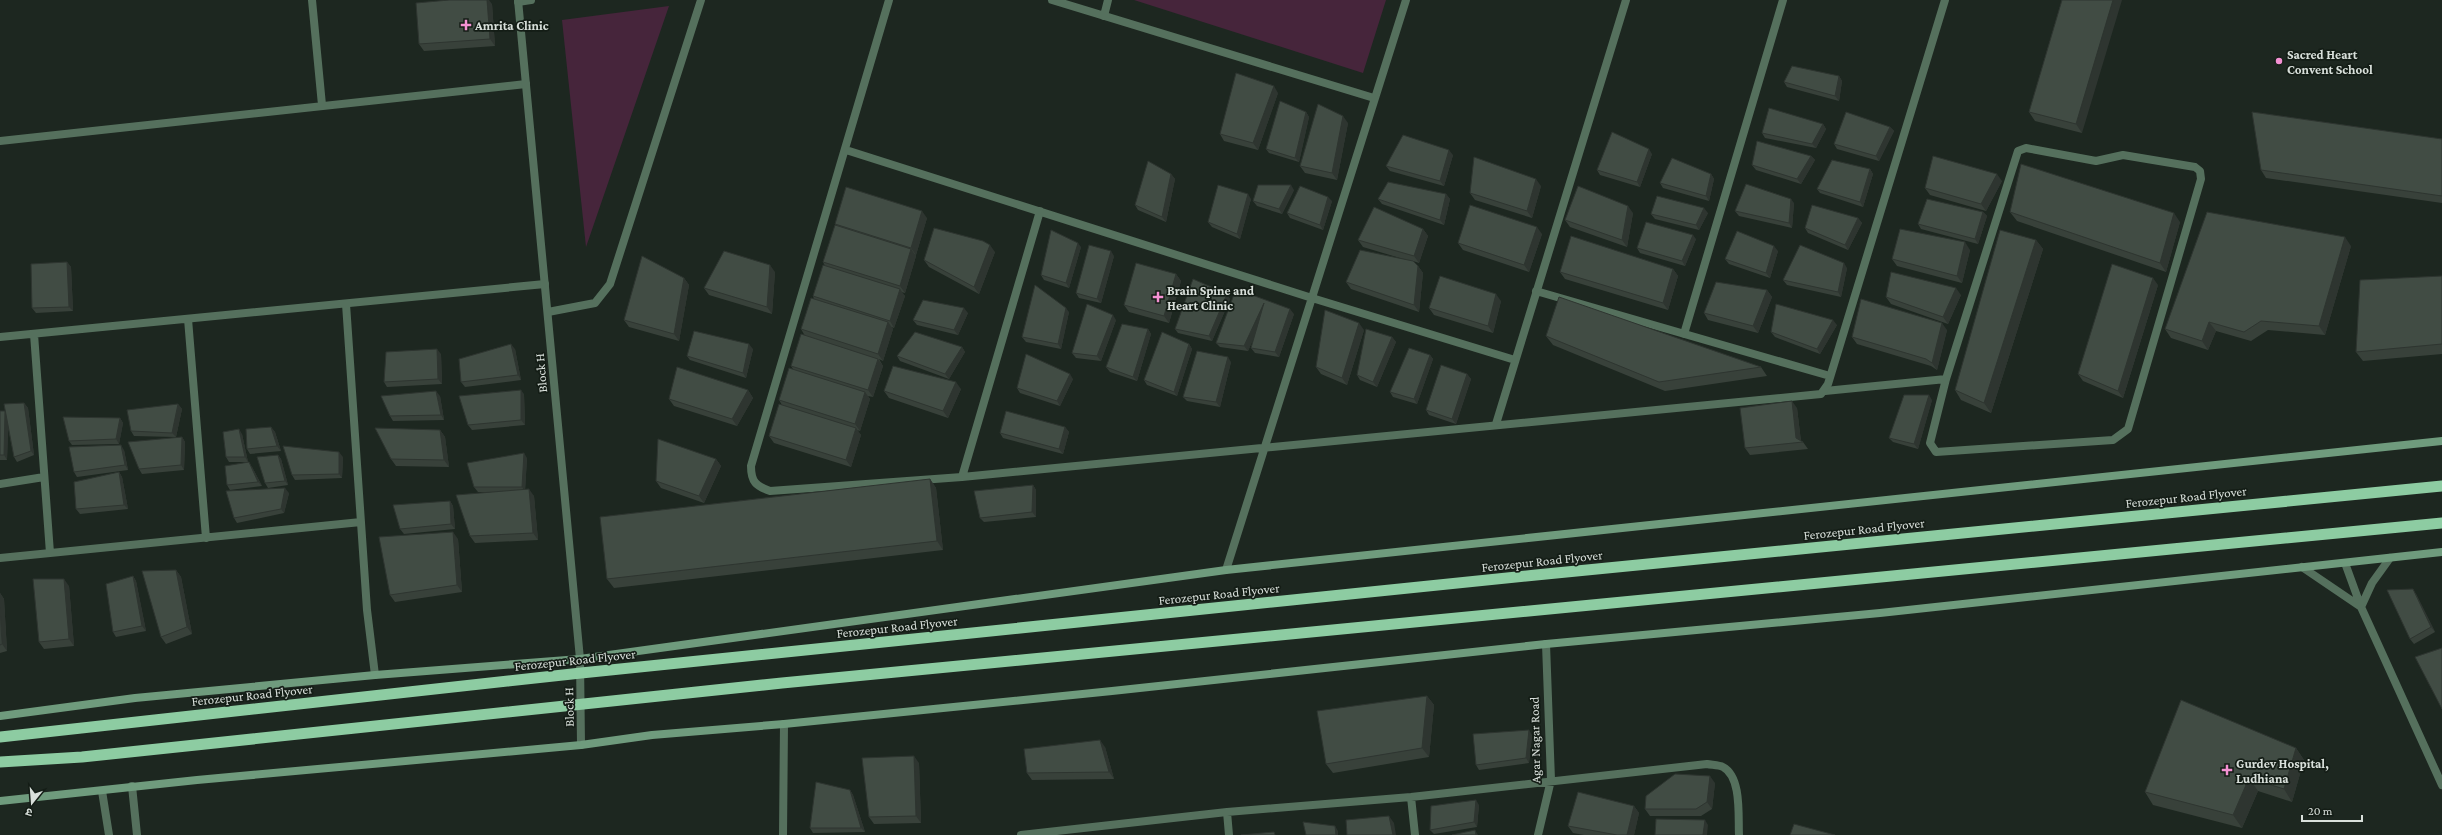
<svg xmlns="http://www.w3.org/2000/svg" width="2442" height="835" font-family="'Crimson Pro','Noto Sans Devanagari',serif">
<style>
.green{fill:#46253b}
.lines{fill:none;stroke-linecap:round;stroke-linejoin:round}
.service{stroke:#55705d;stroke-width:8}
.minor{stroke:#55705d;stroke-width:8}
.tertiary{stroke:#55705d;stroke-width:8}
.secondary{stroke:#6f9b7d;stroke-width:8}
.trunk-bridge{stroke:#8dcca2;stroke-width:11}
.wall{fill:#38413a}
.shaded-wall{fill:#2e3530}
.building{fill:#414c44;stroke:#2e3530}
.poi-dot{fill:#f491d3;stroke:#141d16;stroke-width:1.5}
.labels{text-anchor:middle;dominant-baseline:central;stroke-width:3.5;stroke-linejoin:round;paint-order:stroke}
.poi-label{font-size:13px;font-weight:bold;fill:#d9e0db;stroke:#141d16;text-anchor:start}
.street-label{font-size:13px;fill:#d9e0db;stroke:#141d16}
</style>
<rect width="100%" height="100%" fill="#1d2720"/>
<!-- green -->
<path class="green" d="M1134 0H1386L1363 73Z
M669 6 586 247 562 20Z"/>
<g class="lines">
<!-- service -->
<path class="service" d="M2026 148 2096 161 2123 155 2195 167 2200 171 2201 179 2128 429 2113 440 1936 452 1930 443 1946 379 2018 151Z
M1825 391 1946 379
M132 786 137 835
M102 791 109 835"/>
<!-- minor -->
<path class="minor" d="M312 0 322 105
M889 0 751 466C751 482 756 486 770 491L962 477 1821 394 1828 384 1945 0
M1052 0 1374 98
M518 2 531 0
M1104 16 1108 0
M0 141 526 84
M846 150 1312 298 1515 360
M1536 291 1830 376
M346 304 367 610 375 675
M548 312 595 303 610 284 701 0
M188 319 206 538
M34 334 50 553
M1684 334 1783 0
M0 337 545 284
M1496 424 1626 0
M962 477 1040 211
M0 484 44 477
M0 558 361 522
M1226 570 1406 0
M1411 797 1415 835
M1227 812 1229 835
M783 835 784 724
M1021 835 1227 812 1411 797 1707 764C1712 765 1719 765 1723 767 1742 777 1738 817 1739 835
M1538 835 1551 780 1546 644"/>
<!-- tertiary -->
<path class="tertiary" d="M518 0 580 659 581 745
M2345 563 2361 607 2442 785
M2302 567 2361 607 2372 583 2390 558"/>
<!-- secondary -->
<path class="secondary" d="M0 716 135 698 375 675 580 659 1226 570 2442 441
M0 801 197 780 581 745 652 735 784 724 1112 691 1546 644 1880 613 2442 552"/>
<!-- trunk-bridge -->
<path class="trunk-bridge" d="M0 737 581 673 1536 575 2442 486
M0 762 82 757 782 683 2442 523"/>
</g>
<!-- wall -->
<path class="wall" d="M2062 0 2082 133 2035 121 2029 112Z
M492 4 495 46 424 51 419 44Z
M1839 76 1842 81 1839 101 1787 87 1784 82Z
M1278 93 1258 150 1224 141 1220 134Z
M1306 112 1309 117 1299 162 1269 153 1266 149Z
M1348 123 1337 180 1305 173 1300 166Z
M1823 124 1826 129 1816 148 1765 138 1762 133Z
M1890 127 1894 131 1879 161 1837 149 1834 144Z
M2442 139V203L2266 178 2261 170Z
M1652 154 1640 187 1600 175 1597 170Z
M1453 155 1444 186 1390 171 1386 166Z
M1811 156 1815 160 1801 184 1756 170 1752 165Z
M1870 169 1873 174 1863 207 1820 193 1817 189Z
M1171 174 1175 179 1166 222 1138 210 1135 205Z
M1711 174 1714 179 1709 201 1663 188 1660 183Z
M2002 181 1986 211 1930 195 1925 188Z
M1541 186 1532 218 1475 200 1470 193Z
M1294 190 1282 214 1257 206 1253 201Z
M1446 194 1450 199 1444 225 1382 204 1378 199Z
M1251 199 1240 239 1212 227 1208 222Z
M1332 201 1323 230 1290 218 1287 213Z
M1794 203 1792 228 1739 216 1735 211Z
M1983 212 1987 216 1978 244 1921 229 1918 224Z
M2010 212 2180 222 2166 272 2017 221Z
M1633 213 1627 247 1570 227 1565 220Z
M1708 213 1699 230 1655 219 1651 214Z
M927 218 916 255 915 254 916 256 905 293 901 292 905 296 894 328 891 327 893 329 883 361 879 359 883 366 873 397 868 396 870 399 860 431 857 430 861 435 851 467 774 443 769 436 782 405 779 400 793 369 791 366 805 336 801 329 814 299 813 296 825 266 823 262 836 225 835 224Z
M1858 218 1862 223 1848 250 1808 233 1805 228Z
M1423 229 1428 236 1419 263 1413 261 1418 266 1423 273 1419 312 1351 289 1346 282 1410 261 1363 247 1358 240Z
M1542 234 1529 272 1463 250 1458 243Z
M1696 239 1685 266 1640 253 1637 248Z
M2036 240 2043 249 1991 413 1961 400 1955 390Z
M2351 246 2325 335 2268 330 2251 341 2216 331 2208 350 2171 338 2165 329Z
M1081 247 1069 288 1044 280 1041 275Z
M1970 250 1962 283 1897 266 1892 259Z
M1778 251 1770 278 1729 264 1725 259Z
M995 252 979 294 929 267 924 260Z
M1114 256 1101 303 1079 298 1076 293Z
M67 262 71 267 73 311 36 313 32 308Z
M1847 268 1841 297 1787 285 1783 280Z
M1673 269 1678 276 1668 310 1565 279 1560 272Z
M775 272 772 314 709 295 704 288Z
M1176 274 1181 281 1169 323 1129 312 1124 305Z
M2442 276V354L2363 361 2356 352Z
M684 278 689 285 679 341 629 327 624 320Z
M2158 285 2123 398 2083 381 2078 374Z
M1767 290 1772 297 1758 333 1708 320 1704 313Z
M1227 294 1230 299 1212 341 1178 333 1175 329Z
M1961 295 1948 324 1891 304 1886 297Z
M1501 301 1493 333 1434 315 1429 308Z
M1069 312 1061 349 1026 342 1022 337Z
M968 313 958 335 917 325 913 320Z
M1294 314 1279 357 1255 353 1251 348 1254 337 1248 351 1220 347 1216 343Z
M1116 320 1101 361 1076 358 1072 353Z
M1837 325 1820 354 1775 337 1771 332Z
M1148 329 1151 334 1137 381 1110 372 1106 367Z
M1364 330 1347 385 1321 374 1316 367Z
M1947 330 1937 370 1931 366 1857 344 1852 337Z
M1546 336 1761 367 1767 376 1665 391 1553 345Z
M1392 337 1396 342 1377 387 1360 380 1357 375Z
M1189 344 1192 349 1177 396 1147 385 1144 380Z
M962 347 965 352 949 379 900 361 897 356Z
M515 349 521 380 465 387 461 382Z
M753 349 746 378 690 360 687 356Z
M441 354 442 384 387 387 384 382Z
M1430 355 1433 359 1417 404 1393 397 1390 392Z
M1231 362 1220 407 1187 401 1183 397Z
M1467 374 1471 379 1456 424 1429 415 1426 410Z
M1073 379 1060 406 1020 393 1017 388Z
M961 389 948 418 889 398 884 391Z
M748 390 753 398 737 426 674 406 669 399Z
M524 394 525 425 472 430 468 425Z
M440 396 444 420 393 421 390 416Z
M1932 400 1918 449 1893 442 1889 438Z
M24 403 28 408 34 455 17 462 14 457 8 427 7 460H0V411L5 412Z
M178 404 182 409 176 437 134 436 131 431Z
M1797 408 1801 441 1803 442 1808 449 1750 455 1745 448Z
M120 418 123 423 119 444 72 445 69 441Z
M271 427 275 432 281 451 250 454 247 449Z
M1065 427 1069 432 1063 454 1003 438 1000 433Z
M440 430 445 437 449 467 396 466 391 459Z
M242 434 248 462H229L226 457Z
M182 437 185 442 184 470 142 474 139 469Z
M124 450 128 470 77 477 74 472Z
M278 455 281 459 288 485 268 488 265 483Z
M343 457 342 478 295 480 292 475Z
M527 458 525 490 534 496 538 540 475 543 470 536 501 492H478L474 487Z
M716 459 721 466 704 503 661 488 656 481Z
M252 467 262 486 230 490 227 485Z
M119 472 122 477 128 509 80 514 76 509Z
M930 479 936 488 943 550 614 588 607 579Z
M1033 485 1036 490V517L984 522 980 518Z
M289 493 284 513 237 523 234 518Z
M450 501 453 506 455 529 404 534 400 529Z
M458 539 462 592 395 602 390 595Z
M176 570 181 577 192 634 166 644 161 637Z
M133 576 136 581 146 631 116 637 113 632Z
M69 586 74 646 44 649 39 642Z
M0 593 4 599 7 651 0 653Z
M2416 594 2435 632 2414 644 2410 639Z
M1427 696 1434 705 1429 757 1333 773 1326 764Z
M1532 735 1529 763 1479 770 1476 765Z
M1105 747 1114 779 1032 780 1027 773Z
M2296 748 2304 760 2292 802 2258 791 2242 828 2153 805 2145 792Z
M919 763 921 823 874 824 869 817Z
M1715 783 1712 809 1701 816H1650L1645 809Z
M850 790 853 795 865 832 813 833 810 828Z
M1479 805 1477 827 1434 834 1430 830Z
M1634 806 1639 813 1634 835H1584L1573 833 1568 826Z"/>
<!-- shaded-wall -->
<path class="shaded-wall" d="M487 0H489L492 4 495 46 490 39Z
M2113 0H2122L2082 133 2076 124Z
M1839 76 1842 81 1839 101 1835 96Z
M1274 86 1278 93 1258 150 1253 143Z
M1306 112 1309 117 1299 162 1295 158Z
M1343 116 1348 123 1337 180 1332 173Z
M1823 124 1826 129 1816 148 1812 144Z
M1890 127 1894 131 1879 161 1876 156Z
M1649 149 1652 154 1640 187 1637 182Z
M1449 150 1453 155 1444 186 1440 181Z
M1811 156 1815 160 1801 184 1797 179Z
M1870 169 1873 174 1863 207 1860 202Z
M1171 174 1175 179 1166 222 1162 217Z
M1711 174 1714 179 1709 201 1706 196Z
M1997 174 2002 181 1986 211 1981 204Z
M1536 179 1541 186 1532 218 1527 211Z
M1291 185 1294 190 1282 214 1279 209Z
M1248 194 1251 199 1240 239 1237 234Z
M1446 194 1450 199 1444 225 1440 220Z
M1328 197 1332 201 1323 230 1320 225Z
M1791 199 1794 203 1792 228 1789 223Z
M1628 206 1633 213 1627 247 1622 240Z
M1704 208 1708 213 1699 230 1696 225Z
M922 211 927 218 916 255 911 248Z
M1983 212 1987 216 1978 244 1975 239Z
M2174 213 2180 222 2166 272 2160 263Z
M1858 218 1862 223 1848 250 1845 245Z
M1537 227 1542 234 1529 272 1524 265Z
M1423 229 1428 236 1419 263 1414 256Z
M1693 235 1696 239 1685 266 1682 261Z
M2345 237 2351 246 2325 335 2319 326Z
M2036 240 2043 249 1991 413 1984 403Z
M1965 242 1970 250 1962 283 1957 276Z
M1078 243 1081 247 1069 288 1066 283Z
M990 245 995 252 979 294 974 287Z
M1774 246 1778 251 1770 278 1766 273Z
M911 249 916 256 905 293 900 286Z
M1111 251 1114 256 1101 303 1097 299Z
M67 262 71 267 73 311 69 307Z
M1844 263 1847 268 1841 297 1838 292Z
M770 265 775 272 772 314 767 307Z
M1418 266 1423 273 1419 312 1414 305Z
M1673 269 1678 276 1668 310 1663 303Z
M1176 274 1181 281 1169 323 1164 316Z
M684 278 689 285 679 341 674 334Z
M2153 278 2158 285 2123 398 2118 391Z
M1956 288 1961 295 1948 324 1943 317Z
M900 289 905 296 894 328 890 321Z
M1767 290 1772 297 1758 333 1753 326Z
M1227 294 1230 299 1212 341 1209 336Z
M1496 294 1501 301 1493 333 1488 326Z
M1264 303 1268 307 1248 351 1244 346Z
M964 308 968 313 958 335 954 330Z
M1066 308 1069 312 1061 349 1058 344Z
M1290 309 1294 314 1279 357 1275 352Z
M1113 315 1116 320 1101 361 1097 356Z
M1833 320 1837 325 1820 354 1817 349Z
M888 322 893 329 883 361 878 354Z
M2209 322 2216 331 2208 350 2202 341Z
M1359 323 1364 330 1347 385 1342 378Z
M1942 323 1947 330 1937 370 1932 363Z
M1148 329 1151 334 1137 381 1133 377Z
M1392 337 1396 342 1377 387 1373 382Z
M511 344 515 349 521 380 518 375Z
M749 344 753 349 746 378 743 373Z
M1189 344 1192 349 1177 396 1174 392Z
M962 347 965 352 949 379 945 374Z
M437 349 441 354 442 384 438 379Z
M1430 355 1433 359 1417 404 1414 399Z
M1228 357 1231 362 1220 407 1216 402Z
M878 359 883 366 873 397 868 390Z
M1070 374 1073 379 1060 406 1057 401Z
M1467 374 1471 379 1456 424 1452 419Z
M956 382 961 389 948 418 943 411Z
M521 390 524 394 525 425 521 420Z
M748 390 753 398 737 426 732 419Z
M436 391 440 396 444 420 441 415Z
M865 392 870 399 860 431 855 424Z
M1929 395 1932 400 1918 449 1914 444Z
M1792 401 1797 408 1801 442 1796 438Z
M24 403 28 408 34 455 31 451Z
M178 404 182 409 176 437 172 433Z
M5 411 9 416 7 460 4 455Z
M120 418 123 423 119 444 116 439Z
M271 427 275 432 281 451 277 446Z
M1065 427 1069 432 1063 454 1059 449Z
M856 428 861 435 851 467 846 460Z
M239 429 242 434 248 462 245 457Z
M440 430 445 437 449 467 444 460Z
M182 437 185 442 184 470 181 465Z
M121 445 124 450 128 470 125 465Z
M339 452 343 457 342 478 339 474Z
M524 453 527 458 525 492 522 487Z
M278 455 281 459 288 485 285 481Z
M716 459 721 466 704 503 699 496Z
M249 462 252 467 262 486 258 482Z
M119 472 122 477 128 509 124 505Z
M930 479 936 488 943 550 937 541Z
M1033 485 1036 490V517L1032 512Z
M285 488 289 493 284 513 281 509Z
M529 489 534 496 538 540 533 533Z
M450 501 453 506 455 529 451 524Z
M453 532 458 539 462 592 457 585Z
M176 570 181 577 192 634 187 627Z
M133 576 136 581 146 631 142 626Z
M64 579 69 586 74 646 69 639Z
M2413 589 2416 594 2435 632 2431 627Z
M0 593 4 599 7 651 2 644 0 607Z
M1427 696 1434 705 1429 757 1422 748Z
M1529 730 1532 735 1529 763 1526 758Z
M1100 740 1105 747 1114 779 1109 772Z
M2296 748 2304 760 2292 802 2284 789Z
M914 756 919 763 921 823 916 816Z
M1710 776 1715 783 1712 809 1707 802Z
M2249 778 2258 791 2242 828 2233 815Z
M850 790 853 795 865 832 861 828Z
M1476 800 1479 805 1477 827 1474 822Z
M1634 806 1639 813 1634 835H1627Z
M1389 816 1394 823 1396 835H1393Z
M1705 820 1708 825 1707 835H1703Z
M1335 826 1338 831V835H1336Z
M1475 830 1478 835H1476Z"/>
<!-- building -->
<path class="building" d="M449 0H487L490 39 419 44 416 3Z
M2062 0H2113L2076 124 2029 112Z
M1792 66 1839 76 1835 96 1784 82Z
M1236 73 1274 86 1253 143 1220 134Z
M1280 101 1306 112 1295 158 1266 149Z
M1318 104 1343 116 1332 173 1300 166Z
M1769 108 1823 124 1812 144 1762 133Z
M1846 112 1890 127 1876 156 1834 144Z
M2252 112 2442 139V196L2261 170Z
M1612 132 1649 149 1637 182 1597 170Z
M1403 135 1449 150 1440 181 1386 166Z
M1757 141 1811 156 1797 179 1752 165Z
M1933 156 1997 174 1981 204 1925 188Z
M1474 157 1536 179 1527 211 1470 193Z
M1672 158 1711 174 1706 196 1660 183Z
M1832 160 1870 169 1860 202 1817 189Z
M1148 161 1171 174 1162 217 1135 205Z
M2021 164 2174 213 2160 263 2010 212Z
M1388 182 1446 194 1440 220 1378 199Z
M1746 184 1791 199 1789 223 1735 211Z
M1218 185 1248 194 1237 234 1208 222Z
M1258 185H1291L1279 209 1253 201Z
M1300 186 1328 197 1320 225 1287 213Z
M1578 186 1628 206 1622 240 1565 220Z
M846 187 922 211 911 248 835 224Z
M1657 196 1704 208 1696 225 1651 214Z
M1927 199 1983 212 1975 239 1918 224Z
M1470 205 1537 227 1524 265 1458 243Z
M1812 205 1858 218 1845 245 1805 228Z
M1374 207 1423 229 1414 256 1358 240Z
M2207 212 2345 237 2319 326 2261 321 2244 332 2209 322 2202 341 2165 329Z
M1646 222 1693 235 1682 261 1637 248Z
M835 225 911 249 900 286 823 262Z
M934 228 983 241 990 245 974 287 924 260Z
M1900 229 1965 242 1957 276 1892 259Z
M1051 230 1078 243 1066 283 1041 275Z
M2000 230 2036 240 1984 403 1955 390Z
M1737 231 1774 246 1766 273 1725 259Z
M1571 236 1673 269 1663 303 1560 272Z
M1089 245 1111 251 1097 299 1076 293Z
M1800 245 1844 263 1838 292 1783 280Z
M1360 250 1413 261 1418 266 1414 305 1346 282Z
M724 251 770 265 767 307 704 288Z
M642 256 684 278 674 334 624 320Z
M67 262 69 307 32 308 31 264Z
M1136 263 1176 274 1164 316 1124 305Z
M2112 264 2153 278 2118 391 2078 374Z
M823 265 900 289 890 321 813 296Z
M1891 272 1956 288 1943 317 1886 297Z
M1440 276 1496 294 1488 326 1429 308Z
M2442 276V344L2356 352 2360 280Z
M1193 279 1227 294 1209 336 1175 329Z
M1716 282 1767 290 1753 326 1704 313Z
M1035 285 1066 308 1058 344 1022 337Z
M1236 289 1290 309 1275 352 1251 348 1264 303 1244 346 1216 343Z
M1559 297 1761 367 1659 382 1546 336Z
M811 298 888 322 878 354 801 329Z
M1861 299 1942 323 1932 363 1926 359 1852 337Z
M923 300 964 308 954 330 913 320Z
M1087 304 1113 315 1097 356 1072 353Z
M1776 304 1833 320 1817 349 1771 332Z
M1325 310 1359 323 1342 378 1316 367Z
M1122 324 1148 329 1133 377 1106 367Z
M1366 329 1392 337 1373 382 1357 375Z
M694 331 749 344 743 373 687 356Z
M915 332 962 347 945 374 897 356Z
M1162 332 1189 344 1174 392 1144 380Z
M801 334 878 359 868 390 791 366Z
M511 344 518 375 461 382 459 359Z
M1409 348 1430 355 1414 399 1390 392Z
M437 349 438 379 384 382 386 352Z
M1197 351 1228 357 1216 402 1183 397Z
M1026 354 1070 374 1057 401 1017 388Z
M1441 365 1467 374 1452 419 1426 410Z
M893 366 956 382 943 411 884 391Z
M677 367 748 390 732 419 669 399Z
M789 368 865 392 855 424 779 400Z
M521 390V420L468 425 459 396Z
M436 391 441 415 390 416 381 396Z
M1904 395H1929L1914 444 1889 438Z
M1792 401 1796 438 1803 442 1745 448 1740 408Z
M24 403 31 451 14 457 4 404Z
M178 404 172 433 131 431 127 410Z
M779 404 856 428 846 460 769 436Z
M0 411H5L4 455H0Z
M1006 411 1065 427 1059 449 1000 433Z
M63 417 120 418 116 439 69 441Z
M271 427 277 446 247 449 246 429Z
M375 428 440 430 444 460 391 459Z
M239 429 245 457H226L223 432Z
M182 437 181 465 139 469 128 442Z
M658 439 716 459 699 496 656 481Z
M121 445 125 465 74 472 69 447Z
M283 446 339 452V474L292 475Z
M524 453 522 487H474L467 463Z
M278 455 285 481 265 483 257 457Z
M249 462 258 482 227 485 225 466Z
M119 472 124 505 76 509 74 482Z
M930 479 937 541 607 579 600 517Z
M1033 485 1032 512 980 518 974 491Z
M285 488 281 509 234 518 226 491Z
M529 489 533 533 470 536 456 495Z
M450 501 451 524 400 529 393 505Z
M453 532 457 585 390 595 379 537Z
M176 570 187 627 161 637 142 571Z
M133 576 142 626 113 632 106 584Z
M33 579H64L69 639 39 642Z
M2413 589 2431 627 2410 639 2387 590Z
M0 607 2 644 0 645Z
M2442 648V709L2415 657Z
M1427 696 1422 748 1326 764 1317 711Z
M2181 700 2296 748 2284 789 2249 778 2233 815 2145 792Z
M1529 730 1526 758 1476 765 1473 734Z
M1100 740 1109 772 1027 773 1024 749Z
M914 756 916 816 869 817 862 758Z
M1675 774 1710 776 1707 802 1696 809H1645L1646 796Z
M816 782 850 790 861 828H810Z
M1578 792 1634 806 1627 835H1617L1568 826Z
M1476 800 1474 822 1430 830 1431 806Z
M1389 816 1393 835H1347L1346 820Z
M1656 819 1705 820 1703 835H1655Z
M1303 822 1335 826 1336 835H1306Z
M1794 824 1835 835H1790Z
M1475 830 1476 835H1452Z
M1274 832 1275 835H1241Z"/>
<!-- markers -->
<g class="poi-dot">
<path d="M464 19h4v4h4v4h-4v4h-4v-4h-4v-4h4z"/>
<circle cx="2279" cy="61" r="4"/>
<path d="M1156 291h4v4h4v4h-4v4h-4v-4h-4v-4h4z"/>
<path d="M2225 764h4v4h4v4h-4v4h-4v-4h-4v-4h4z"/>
</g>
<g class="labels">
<!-- poi labels -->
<g class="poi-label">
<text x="475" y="25">Amrita Clinic</text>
<text x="2287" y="54">Sacred Heart<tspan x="2287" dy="15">Convent School</tspan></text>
<text x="1167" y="290">Brain Spine and<tspan x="1167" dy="15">Heart Clinic</tspan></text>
<text x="2236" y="763">Gurdev Hospital,<tspan x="2236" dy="15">Ludhiana</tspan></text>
</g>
<!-- street labels -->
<g class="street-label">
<text transform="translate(541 373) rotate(-95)">Block H</text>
<text transform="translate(2186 497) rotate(-6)">Ferozepur Road Flyover</text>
<text transform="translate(1864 529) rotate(-6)">Ferozepur Road Flyover</text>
<text transform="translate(1542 561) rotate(-6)">Ferozepur Road Flyover</text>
<text transform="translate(1219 594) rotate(-6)">Ferozepur Road Flyover</text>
<text transform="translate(897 627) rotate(-6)">Ferozepur Road Flyover</text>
<text transform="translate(575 660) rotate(-6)">Ferozepur Road Flyover</text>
<text transform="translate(252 695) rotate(-6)">Ferozepur Road Flyover</text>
<text transform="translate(569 707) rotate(-91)">Block H</text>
<text transform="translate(1535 740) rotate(-91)">Agar Nagar Road</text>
</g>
</g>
<!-- north arrow -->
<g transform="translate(32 803) rotate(197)" stroke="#141d16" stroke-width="3" paint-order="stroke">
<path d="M0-3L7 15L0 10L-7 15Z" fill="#d9e0db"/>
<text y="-6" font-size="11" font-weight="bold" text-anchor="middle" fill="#d9e0db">उ</text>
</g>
<!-- scale -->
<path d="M2302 815v6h60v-6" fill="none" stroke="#d9e0db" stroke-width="2"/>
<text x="2308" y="815" font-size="12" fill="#d9e0db" stroke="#141d16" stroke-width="3" paint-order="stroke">20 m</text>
</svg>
